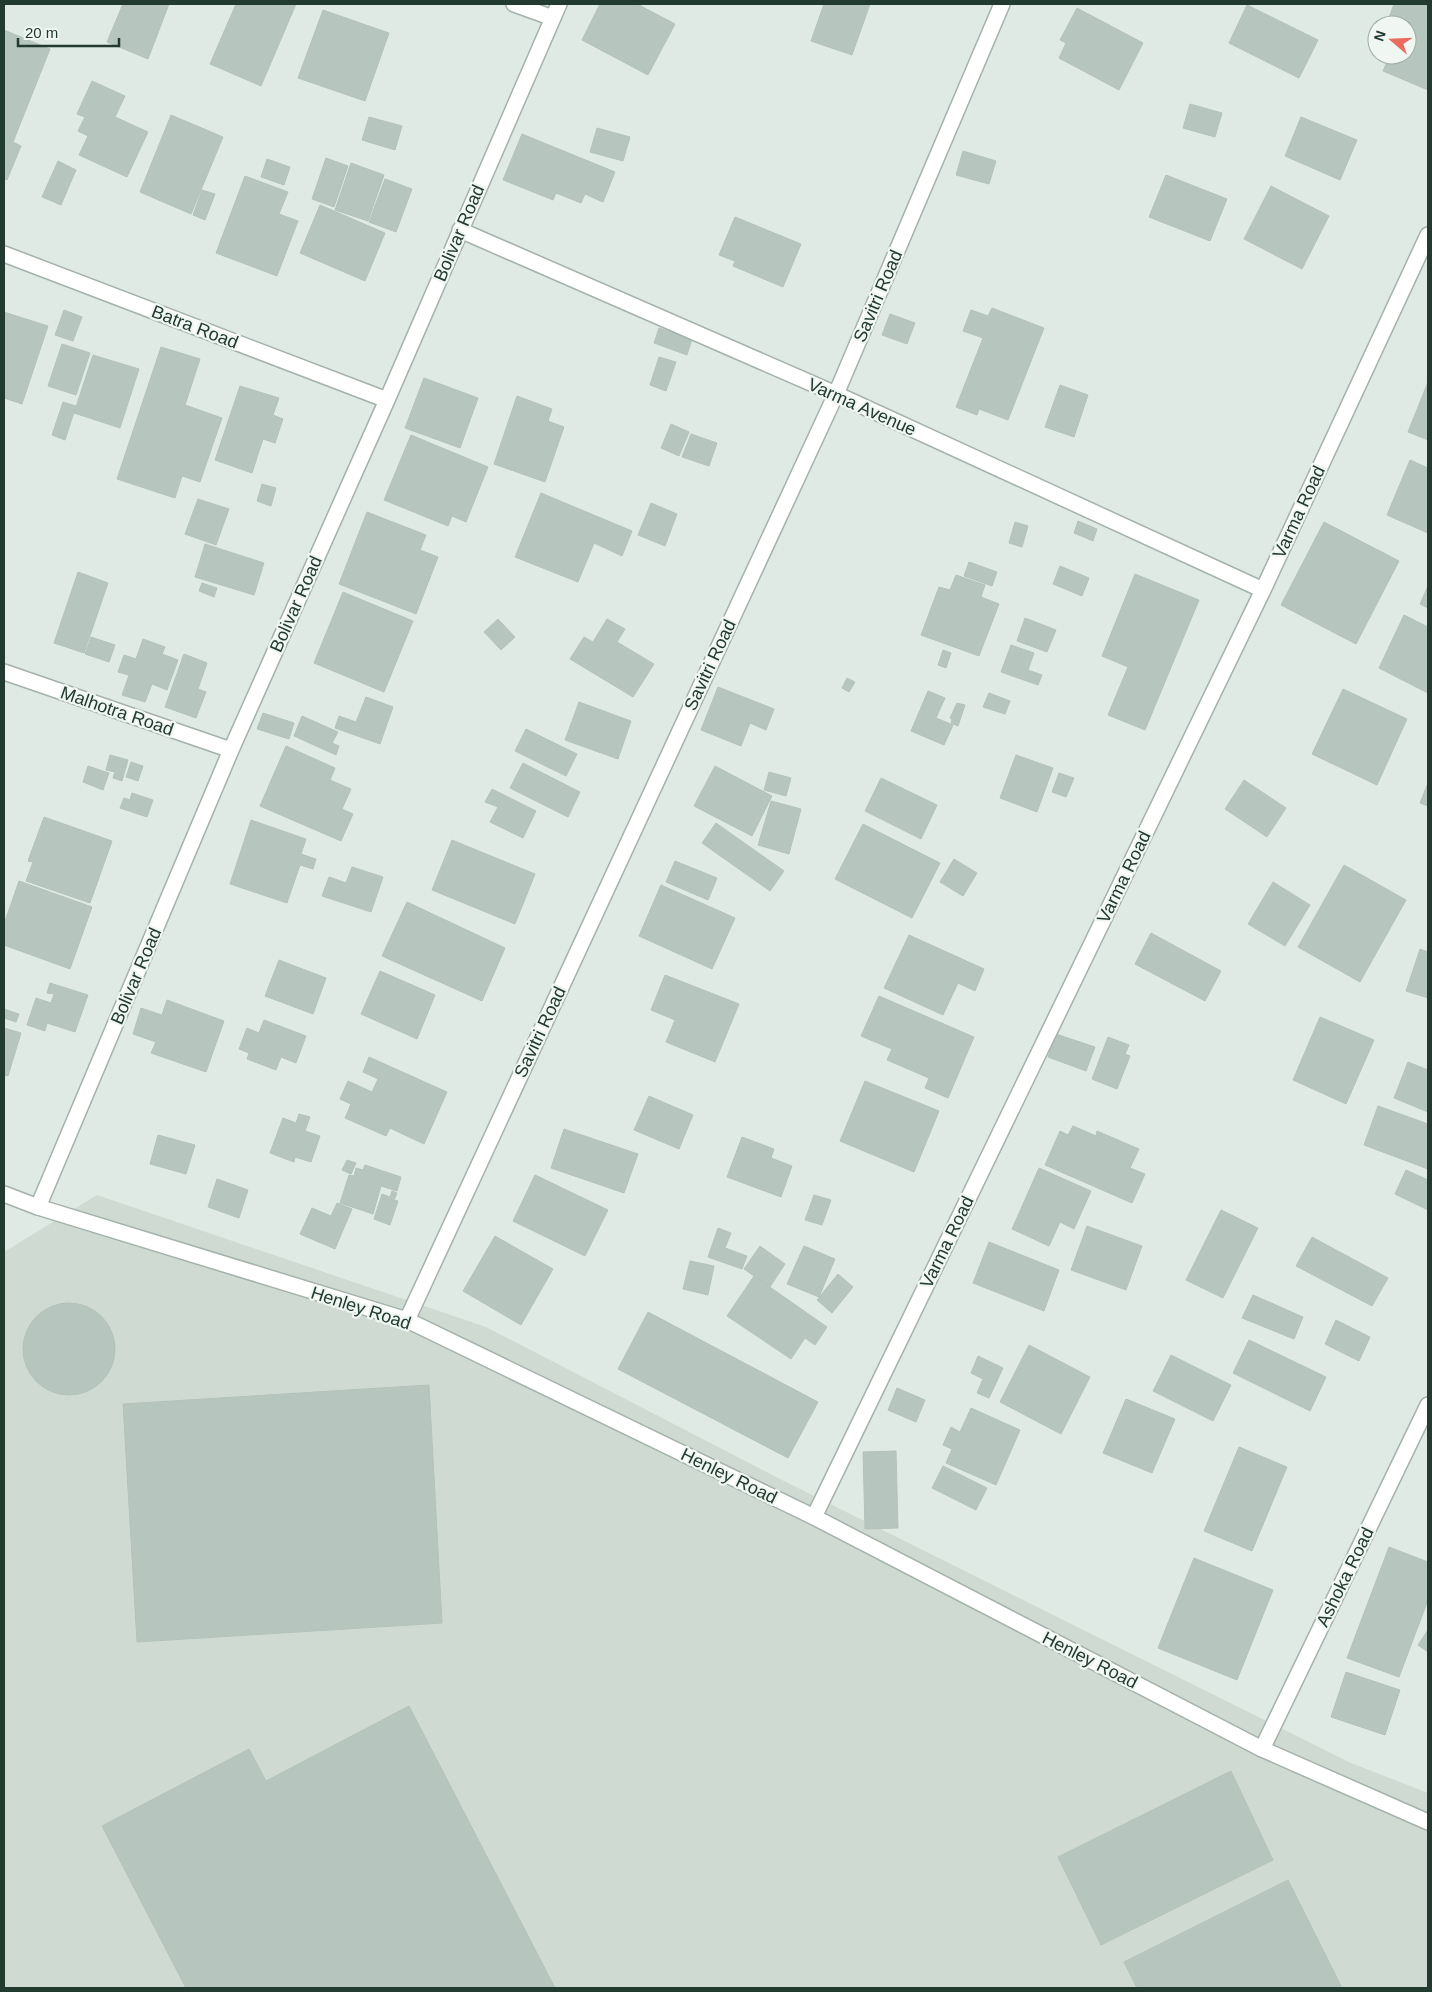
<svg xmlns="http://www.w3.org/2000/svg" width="1432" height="1992" font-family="Arial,sans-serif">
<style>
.built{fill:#cfdad3}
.building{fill:#b6c5bd;stroke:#b3c3ba}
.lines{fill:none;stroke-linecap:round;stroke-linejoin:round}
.minor-casing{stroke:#a3b2aa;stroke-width:18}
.tertiary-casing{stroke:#a3b2aa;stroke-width:18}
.minor{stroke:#fff;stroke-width:15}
.tertiary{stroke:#fff;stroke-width:15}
.labels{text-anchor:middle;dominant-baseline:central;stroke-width:4.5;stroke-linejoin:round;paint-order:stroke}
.street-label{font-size:18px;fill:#223a30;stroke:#f0f7f3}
</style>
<rect width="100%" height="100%" fill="#e0eae4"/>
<!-- built -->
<path class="built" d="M97 1195 486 1327 784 1481 1351 1763 1428 1793V1988H4V1252Z"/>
<!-- building -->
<path class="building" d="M123 4H169L148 59 107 42Z
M236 4H296L261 86 210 64Z
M600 4H637L675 24 648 75 582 40Z
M824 4H870L852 55 811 41Z
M1394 4H1428V90L1383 71 1390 55H1407V25H1391L1387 23Z
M1247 5 1318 40 1299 78 1229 43Z
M1077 8 1143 43 1119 90 1059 58 1066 43 1060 40Z
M323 10 389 33 365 101 298 78Z
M4 30 50 49 13 142 21 146 7 180 4 178Z
M92 81 125 96 115 117 148 132 127 177 79 155 88 136 78 131 85 117 77 114Z
M1190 104 1222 113 1215 137 1183 128Z
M171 115 223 137 191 214 140 192Z
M369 117 402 126 395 150 362 140Z
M1301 117 1357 140 1340 180 1285 156Z
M597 128 630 137 623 161 590 152Z
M522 134 615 172 603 202 585 194 581 203 556 193 553 200 503 180Z
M963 151 996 161 989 184 956 175Z
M326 158 348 166 334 207 312 199Z
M267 159 290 167 284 185 261 177Z
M58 161 76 170 61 205 42 197Z
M351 163 384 175 368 221 335 210Z
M1166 175 1227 199 1210 241 1149 217Z
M245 176 288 192 279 214 298 221 277 276 216 253Z
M385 179 412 189 396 232 369 222Z
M1271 186 1329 216 1302 269 1244 239Z
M202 190 215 194 205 220 193 215Z
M320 205 385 233 365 281 300 253Z
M735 217 801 244 783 287 733 266 735 261 719 255Z
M992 308 1044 328 1008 420 979 409 977 415 956 407 983 338 963 331 971 310 988 316Z
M64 310 82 317 73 341 55 335Z
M4 312 48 326 22 404 4 398Z
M890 314 915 323 907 344 882 335Z
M659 328 692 339 687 355 654 343Z
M62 344 90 353 76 395 48 386Z
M161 347 200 359 185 405 222 418 200 482 182 476 175 498 117 479Z
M93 355 139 369 120 428 74 413Z
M659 357 676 362 666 391 650 385Z
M424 378 478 398 460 448 405 428Z
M1428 382V440L1408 432Z
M1060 385 1088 395 1074 437 1045 427Z
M240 386 279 398 273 415 283 419 275 443 263 439 252 473 215 460Z
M517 396 552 409 548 421 564 427 545 482 494 464Z
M63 402 76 406 65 440 52 435Z
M671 424 689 432 679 456 661 448Z
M691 434 717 443 709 466 682 457Z
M411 435 488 467 466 522 452 516 448 526 384 500Z
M1410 460 1428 468V533L1387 515Z
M262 484 276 488 271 506 257 501Z
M541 493 632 531 622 556 594 543 578 582 515 557Z
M198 499 229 509 216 545 185 534Z
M651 503 677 514 665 546 638 535Z
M367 512 426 535 420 550 438 557 416 614 339 584Z
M1078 521 1097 529 1093 541 1074 533Z
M1015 522 1028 526 1022 547 1009 543Z
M1324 522 1399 561 1356 644 1281 605Z
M205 544 264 563 254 595 195 577Z
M969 562 997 572 992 586 964 576Z
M1060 566 1089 578 1082 596 1053 584Z
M78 572 108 583 84 653 54 643Z
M1135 574 1199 600 1145 730 1108 715 1128 667 1102 656Z
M956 575 985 585 981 597 999 604 979 656 921 635 939 587 950 590Z
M202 583 217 588 214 597 199 591Z
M1428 586V608L1420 604Z
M343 592 413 621 384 692 314 663Z
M1404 615 1428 627V693L1379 668Z
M1025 618 1056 630 1047 652 1017 641Z
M498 619 515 637 501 650 484 632Z
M607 619 625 629 617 642 654 664 633 697 570 659 584 637 593 642Z
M91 637 115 645 109 662 85 654Z
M143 639 165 647 162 654 178 660 167 690 152 684 145 702 122 695 129 675 118 672 124 655 136 659Z
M1011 645 1034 653 1028 670 1042 675 1038 685 1001 672Z
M943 650 951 653 946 668 938 665Z
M184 654 207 663 198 689 206 692 196 718 165 707Z
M847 678 855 682 849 692 842 688Z
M718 687 774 709 766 730 750 723 741 746 701 730Z
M1343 689 1407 719 1377 785 1312 754Z
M928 691 945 698 936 718 953 725 944 745 911 731Z
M989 693 1010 701 1005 714 983 707Z
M366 697 393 707 380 744 335 728 339 716 356 722Z
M579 702 631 721 618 759 565 740Z
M957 703 965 705 958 726 951 723 952 719 950 718Z
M263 713 294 723 289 739 257 729Z
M302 716 338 732 332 743 339 746 336 755 294 736Z
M526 729 577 754 566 776 515 751Z
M286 746 335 768 330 780 351 789 342 809 353 814 341 841 260 806Z
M110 755 128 760 122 781 113 778 115 772 106 770Z
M1016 755 1053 768 1037 812 1000 798Z
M131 762 143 766 138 781 126 777Z
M523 763 580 792 568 817 510 788Z
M88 766 109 773 103 790 83 782Z
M715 766 772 796 752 836 694 806Z
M769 772 791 778 786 796 764 790Z
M1059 773 1074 778 1066 797 1052 792Z
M881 778 937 805 921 839 865 811Z
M1244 780 1286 808 1267 837 1225 809Z
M1428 783V806L1420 803Z
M492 789 536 811 523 838 490 822 498 807 485 802Z
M132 793 153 800 147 817 120 808 124 798 130 800Z
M771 801 801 809 789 854 758 845Z
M44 817 112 841 90 903 26 881 33 862 28 861Z
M251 820 306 839 301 854 316 859 313 869 300 865 287 903 230 884Z
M716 823 784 871 770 891 702 843Z
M863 824 940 863 912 918 835 879Z
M452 840 535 874 515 924 432 890Z
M954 859 977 873 963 896 940 882Z
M675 861 717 878 708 900 666 882Z
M1344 865 1406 900 1360 982 1298 947Z
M352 867 383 877 371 912 322 896 329 877 346 883Z
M19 881 92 907 70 969 4 945V924Z
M1273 882 1310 905 1285 946 1248 924Z
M661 885 735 918 712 969 639 936Z
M407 902 505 948 482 1001 382 956Z
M1151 933 1221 971 1205 1001 1135 964Z
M909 935 984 969 975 991 958 983 943 1015 884 988Z
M1420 949 1428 952V998L1406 991Z
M279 960 326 978 313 1014 265 996Z
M380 971 435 995 417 1039 361 1014Z
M665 975 739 1004 715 1062 666 1042 675 1020 651 1010Z
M50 983 88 995 75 1032 47 1023 45 1031 27 1025 36 998 51 1003 54 994 47 993Z
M879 996 974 1037 948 1098 925 1088 929 1078 887 1060 892 1049 861 1036Z
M167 1000 224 1021 206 1072 151 1053 156 1042 133 1034 141 1008 162 1015Z
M4 1009 19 1014 16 1022 4 1018Z
M1320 1017 1374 1040 1346 1104 1293 1080Z
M264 1020 306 1036 296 1063 281 1057 276 1070 247 1059 249 1053 239 1049 247 1028 259 1033Z
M4 1028 21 1033 8 1076 4 1075Z
M1056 1034 1095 1047 1086 1071 1048 1057Z
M1108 1037 1129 1045 1125 1054 1130 1056 1117 1089 1092 1079Z
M369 1057 447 1092 424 1144 390 1128 386 1136 345 1118 351 1104 340 1099 348 1081 372 1092 378 1079 363 1072Z
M1408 1062 1428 1070V1112L1394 1098Z
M865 1081 939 1111 914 1172 840 1141Z
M649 1096 693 1115 679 1149 634 1130Z
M1378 1106 1428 1124V1169L1364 1145Z
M299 1114 310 1117 305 1131 320 1136 311 1162 295 1157 294 1162 270 1153 283 1118 296 1123Z
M1073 1126 1096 1136 1097 1131 1139 1149 1130 1168 1145 1174 1132 1203 1045 1165 1060 1131 1068 1135Z
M564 1129 638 1154 624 1193 551 1168Z
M158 1135 195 1145 186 1174 150 1164Z
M742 1137 774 1149 771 1158 792 1166 781 1197 727 1177Z
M347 1160 356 1163 351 1174 342 1170Z
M365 1165 401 1177 397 1191 381 1186 373 1214 340 1203 349 1175 354 1176 356 1168 363 1170Z
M1039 1168 1091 1191 1074 1229 1060 1222 1049 1246 1012 1229Z
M1406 1170 1428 1180V1210L1395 1194Z
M535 1175 608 1210 585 1256 513 1221Z
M217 1179 248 1190 239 1218 208 1207Z
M392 1191 397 1193 394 1200 398 1201 390 1225 374 1219 382 1194 390 1197Z
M814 1195 831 1200 822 1225 805 1220Z
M337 1203 352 1209 335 1249 300 1234 312 1208 331 1216Z
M1221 1210 1258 1228 1223 1298 1186 1280Z
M1087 1226 1142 1246 1126 1290 1071 1270Z
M718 1228 731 1233 725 1248 747 1256 742 1269 708 1257Z
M495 1236 553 1269 521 1325 463 1291Z
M1312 1237 1388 1278 1372 1306 1296 1266Z
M989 1242 1059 1270 1044 1311 973 1283Z
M760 1246 785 1264 770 1287 744 1269Z
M804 1246 835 1259 819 1297 787 1284Z
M690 1261 714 1266 708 1295 683 1289Z
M838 1274 853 1287 832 1313 817 1300Z
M754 1276 827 1327 815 1345 805 1338 791 1359 727 1316Z
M1253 1295 1303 1317 1294 1339 1242 1318Z
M23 1349a46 46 0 1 1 92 0a46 46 0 1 1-92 0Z
M648 1312 818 1402 788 1458 618 1369Z
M1336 1320 1370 1337 1359 1361 1325 1344Z
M1249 1340 1326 1377 1310 1411 1233 1373Z
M1029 1345 1090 1377 1061 1434 1000 1402Z
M1171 1355 1231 1385 1213 1421 1153 1391Z
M978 1356 1003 1368 989 1398 977 1393 983 1379 971 1373Z
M429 1385 442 1623 137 1642 123 1404Z
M897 1388 925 1400 916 1422 888 1410Z
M1126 1399 1175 1419 1152 1473 1103 1453Z
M971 1408 1020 1430 996 1485 946 1463 952 1449 943 1445 951 1427 960 1432Z
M1239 1447 1287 1467 1252 1551 1204 1531Z
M896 1451 898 1528 865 1529 863 1452Z
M943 1466 987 1488 976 1510 932 1488Z
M1389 1547 1428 1562V1600L1399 1677 1347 1658Z
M1194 1558 1273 1590 1237 1680 1158 1648Z
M1428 1630V1652L1418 1645Z
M1346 1672 1400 1690 1385 1735 1331 1717Z
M409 1706 555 1988H186L102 1826 249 1749 266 1781Z
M1231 1771 1273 1860 1101 1945 1058 1857Z
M1288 1880 1342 1988H1137L1124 1962Z"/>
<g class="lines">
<!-- minor casing -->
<g class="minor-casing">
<path id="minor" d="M514 4 553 18
M460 230 836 394 1263 590
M4 254 387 400
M4 672 231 750
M38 1207 231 750 387 400 559 4
M407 1320 836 394 1002 4
M814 1517 1263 590 1428 235
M1262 1749 1428 1405"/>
</g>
<!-- tertiary casing -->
<g class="tertiary-casing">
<path id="tertiary" d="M4 1194 38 1207 407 1320 814 1517 1262 1749 1428 1822"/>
</g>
<!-- minor -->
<use href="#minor" class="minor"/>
<!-- tertiary -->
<use href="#tertiary" class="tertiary"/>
</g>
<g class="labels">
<!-- street labels -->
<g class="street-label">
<text transform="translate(459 233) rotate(-67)">Bolivar Road</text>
<text transform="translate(878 296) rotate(-67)">Savitri Road</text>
<text transform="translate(195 327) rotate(21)">Batra Road</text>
<text transform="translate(862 407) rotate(24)">Varma Avenue</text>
<text transform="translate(1299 512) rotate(-65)">Varma Road</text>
<text transform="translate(296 604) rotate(-66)">Bolivar Road</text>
<text transform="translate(710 665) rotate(-65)">Savitri Road</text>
<text transform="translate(117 711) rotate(19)">Malhotra Road</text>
<text transform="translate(1124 877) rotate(-64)">Varma Road</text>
<text transform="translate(136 976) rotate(-67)">Bolivar Road</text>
<text transform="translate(540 1032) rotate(-65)">Savitri Road</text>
<text transform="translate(947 1242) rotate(-64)">Varma Road</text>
<text transform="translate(361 1308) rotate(18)">Henley Road</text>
<text transform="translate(729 1476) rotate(26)">Henley Road</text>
<text transform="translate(1345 1577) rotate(-64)">Ashoka Road</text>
<text transform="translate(1090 1660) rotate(27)">Henley Road</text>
</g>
</g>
<!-- border -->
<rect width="1432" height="1992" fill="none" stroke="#223a30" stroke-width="10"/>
<!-- north arrow -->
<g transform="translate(1392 40) rotate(289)"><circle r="24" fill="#f0f7f3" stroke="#9eaba5"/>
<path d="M0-4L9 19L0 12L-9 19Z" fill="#ea6c5e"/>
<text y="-8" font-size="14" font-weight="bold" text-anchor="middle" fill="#223a30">N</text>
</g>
<!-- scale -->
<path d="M18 38v8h101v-8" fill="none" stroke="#223a30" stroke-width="2.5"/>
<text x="25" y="38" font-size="15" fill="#223a30" stroke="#f0f7f3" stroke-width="4" paint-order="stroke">20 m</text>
</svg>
